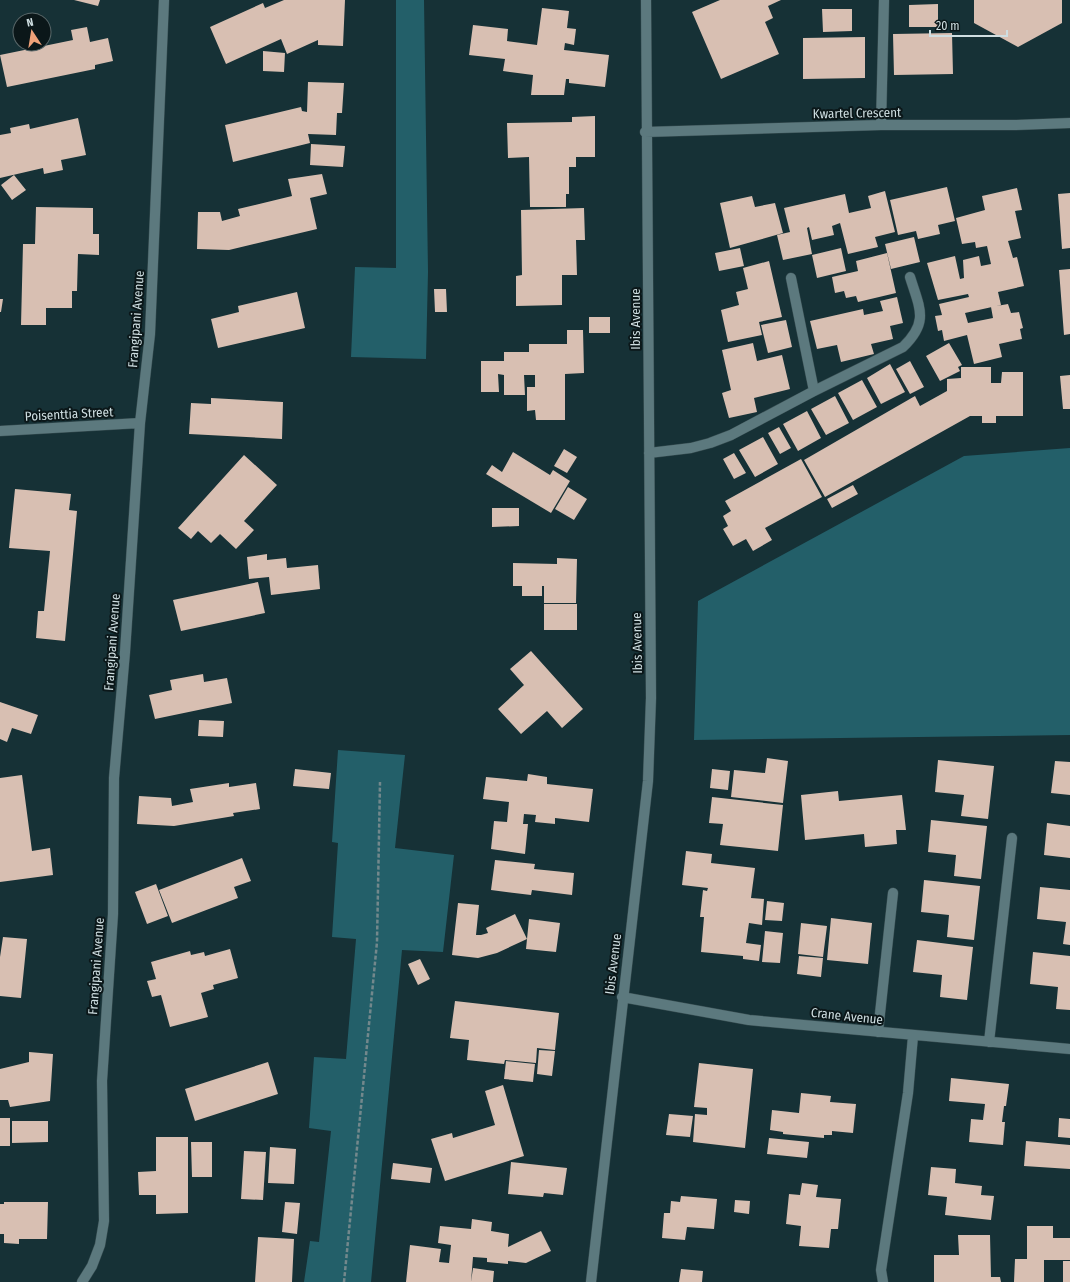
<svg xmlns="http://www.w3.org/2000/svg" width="1070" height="1282" font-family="'Fira Sans Condensed',sans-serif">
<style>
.green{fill:#235f69}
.building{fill:#d8bfb2}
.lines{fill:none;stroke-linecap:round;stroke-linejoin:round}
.minor-casing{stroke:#364c50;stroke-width:11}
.path{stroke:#73888c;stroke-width:2.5;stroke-dasharray:4 2;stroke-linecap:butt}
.minor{stroke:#5c797e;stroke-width:10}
.labels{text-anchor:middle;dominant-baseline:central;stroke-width:4;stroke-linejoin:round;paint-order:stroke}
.street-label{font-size:13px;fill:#cfdee1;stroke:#0b1719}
</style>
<rect width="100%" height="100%" fill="#163136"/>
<!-- green -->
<path class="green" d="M396 0H424L428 272 426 359 351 357 355 267 396 268Z
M1070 448V735L694 740 698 601 964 456Z
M338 750 405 755 395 848 454 855 443 952 402 950 371 1282H304L310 1241 319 1242 331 1131 309 1128 314 1057 346 1059 356 939 332 937 338 843 332 842Z"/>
<!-- building -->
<path class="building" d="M74 0H100L98 6Z
M284 0H345L343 46 318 45V40L287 54 281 39 226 64 210 27 263 3 265 8Z
M720 0H781L768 6 773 18 765 22 779 54 721 79 692 12Z
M974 0H1062V23L1018 47 974 23Z
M938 4V27H909V5Z
M542 8 569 11 567 28 576 29 574 45 565 43 564 50 609 55 605 87 569 83V79H566L564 95H531L533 75 503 71 505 59 469 55 473 25 508 29 507 41 537 45Z
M822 9H852V31L823 32Z
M87 27 90 42 108 38 113 61 95 65V69L7 87 0 55 73 40 71 30Z
M952 33 953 74 894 75 893 34Z
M865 37V78L803 79V38Z
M263 51 285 53 284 72 263 71Z
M308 82 344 83 342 113H337L336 135 308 134 310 143 233 162 225 125 301 107 302 111 307 112Z
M595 116V157H576V167H569V194H566V207H530L529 157 508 158 507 123 572 122V117Z
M78 118 86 155 61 160 63 170 44 174 43 168 0 178V135L11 133 10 128 29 124 30 129Z
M311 144 345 146 343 167 310 165Z
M322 174 327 194 310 198 317 229 229 250 197 249 198 212H220L222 221 240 216 238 209 292 196 288 179Z
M14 175 26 190 12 200 1 185Z
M947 187 955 221 938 225 940 234 918 239 916 231 898 235 890 200Z
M1017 188 1022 210 1015 211 1021 238 1008 241 1013 258 1017 257 1024 286 998 292 1001 305 965 313 968 323 993 318 991 307 1008 304 1011 313 1019 312 1023 328 1020 329 1022 339 999 344 1002 357 974 364 967 335 944 341 942 330 938 331 935 316 942 315 939 304 969 297 968 294 938 300 927 263 955 256 960 279 964 278 963 260 979 256 981 266 991 264 987 246 976 248 975 242 962 244 956 218 985 210 982 196Z
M885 191 895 232 875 237 878 247 848 254 840 223 832 226 834 235 812 240 809 227 807 228 812 254 783 260 777 235 790 232 784 208 845 194 849 213 871 208 868 196Z
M1070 193V248L1062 249 1058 194Z
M752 196 755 207 775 203 783 233 730 248 720 203Z
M36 207 93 208V234H99V255L78 254 77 291H72V308H46V325H21L23 244H35Z
M584 208 585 240H576L577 275H562V305L516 306V276L522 275 521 210Z
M914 237 920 262 891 269 885 244Z
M740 248 744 266 719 271 715 253Z
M841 248 846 271 817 278 812 255Z
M887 253 896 293 858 302 856 296 846 298 844 291 835 293 832 277 858 271 856 261Z
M769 261 782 317 759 322 762 335 728 342 721 310 739 305 736 292 748 289 743 268Z
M1070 269V334L1064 335 1059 270Z
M434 289H446L447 312H435Z
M297 292 305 328 218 348 211 319 239 312 238 306Z
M897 297 903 323 890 326 893 339 871 344 874 354 841 362 837 345 817 349 810 321 863 309 864 315 883 311 880 301Z
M0 299H3L1 312H0Z
M589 317H610V333H589Z
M786 320 792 347 768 353 761 325Z
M567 330H583L584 373 565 374V420H536L535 410 527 411V387H535V375H524L525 395H504V375L498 374 499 392H481V361H504V352H529V344H567Z
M753 343 757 361 782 355 790 389 754 398 757 412 729 418 722 393 731 390 722 350Z
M949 343 962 365 958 367 960 371 940 381 926 356Z
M910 361 924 387 910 394 896 369Z
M890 364 905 392 881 404 867 378Z
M961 367H991V383H1001L1002 372H1023V416H996V423H982V416H970L825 497 804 460 915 396 920 406 947 391V379L961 378Z
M1070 375V409H1063L1060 376Z
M862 380 877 407 853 420 838 393Z
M835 396 849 423 826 435 811 409Z
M211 398 283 402 282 439 189 434 191 403 211 404Z
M807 411 821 438 798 451 783 424Z
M779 427 791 448 780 454 768 433Z
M763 437 778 464 755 477 739 450Z
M564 449 577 457 567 473 554 466Z
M513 452 550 475 553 470 570 481 551 513 486 474 492 465 502 472Z
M734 453 746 473 734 479 723 459Z
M244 455 277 485 244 521 254 530 236 549 220 534 211 543 198 531 191 539 178 528Z
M801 459 822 497 765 528 772 540 753 551 746 539 733 546 723 529 728 526 723 516 731 511 725 501Z
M853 485 858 494 832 508 827 499Z
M568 487 587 499 574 520 555 509Z
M15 489 71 494 69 510 77 511 65 641 36 638 38 611H44L50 551 9 548Z
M492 508H519V526L492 527Z
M267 554V560L286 558 287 568 318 565 320 589 271 595 269 577 249 579 247 557Z
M557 558 577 559 576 603H544V586H542V596H522V586H513V563L557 564Z
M258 582 265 613 181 631 173 600Z
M544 604H577V630H544Z
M531 651 583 709 562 728 547 711 521 734 498 709 524 685 510 669Z
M203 674 204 682 227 678 232 703 155 719 149 695 172 690 170 680Z
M0 702 38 715 31 734 12 728 7 742 0 739Z
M199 720 224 721 223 737 198 736Z
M767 758 788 761 783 803 731 797 734 770 765 773Z
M938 760 994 766 988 819 961 816 964 795 935 792Z
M1055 761 1070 762V795L1051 793Z
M295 769 331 773 329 789 293 786Z
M712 769 730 771 728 790 710 788Z
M528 774 547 777V784L593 789 589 822 555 818V824L535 822 536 815 524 814 523 824H528L525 854 491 849 494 821 507 822 509 802 483 799 486 777 527 781Z
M22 775 32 851 50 848 53 875 0 882V778Z
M229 783V787L256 783 260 809 233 813 234 816 174 826 137 824 139 796 171 798 172 806 193 802 190 789Z
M838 791 839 801 902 795 906 830H896L897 844 865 847 864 834 805 840 801 795Z
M712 797 783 805 778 851 720 845 723 824 709 823Z
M931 820 987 826 981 879 954 876 956 855 928 852Z
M1047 823 1070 826V858L1044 855Z
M686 851 712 854 711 863 755 868 751 898 764 899 762 925 749 923 746 943 761 945 759 961 743 959V956L701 952 704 917H700L703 890 707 891 708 888 682 885Z
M242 858 251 881 234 887 238 898 172 923 159 890Z
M495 860 535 864 534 869 574 873 572 895 532 890 531 895 491 890Z
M924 880 980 886 974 940 947 937 949 915 921 912Z
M156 884 168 916 147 924 135 892Z
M1040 887 1070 890V945L1063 944 1066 922 1037 919Z
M767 901 784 903 782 921 765 920Z
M458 903 479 905 476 935H481L488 933 486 928 515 914 527 939 497 953 478 958 452 955Z
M831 918 872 923 868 964 827 960Z
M529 919 560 923 556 952 526 949Z
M801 923 827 926 823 957 798 954Z
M765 931 783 933 780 963 762 962Z
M3 937 27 939 21 998 0 996V957Z
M917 940 973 947 967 1000 940 997 942 975 913 972Z
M230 949 238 978 213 985 214 989 201 993 208 1017 170 1027 161 995 152 997 147 981 156 979 151 962 190 951 191 955 204 952 205 956Z
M1033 952 1070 956V1010L1056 1009 1058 987 1030 984Z
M799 956 823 958 821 977 797 974Z
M420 959 430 979 418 985 408 964Z
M455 1001 559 1013 555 1050 537 1048 536 1063 505 1060 504 1064 467 1060 469 1040 450 1038Z
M539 1050 555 1051 552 1076 537 1074Z
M29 1052 53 1054 50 1101 10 1107 8 1100H0V1069L29 1062Z
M506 1061 535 1064 533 1082 504 1079Z
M268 1062 278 1094 195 1121 185 1089Z
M699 1063 753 1069 745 1148 693 1142 695 1114 707 1115V1108L694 1107Z
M951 1078 1009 1084 1006 1106H1004L1002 1122H1005L1003 1145 969 1142 971 1119 983 1120 985 1104 949 1101Z
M503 1085 524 1156 445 1181 431 1139 452 1133 453 1138 495 1125 485 1091Z
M801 1093 831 1096 830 1102 856 1104 853 1133 832 1131V1135H824V1138L783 1134V1132L770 1130 772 1110 799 1113Z
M669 1114 693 1116 690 1137 666 1135Z
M0 1118H10V1146H0Z
M1059 1118 1070 1119V1138L1058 1137Z
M12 1121H48V1142L12 1143Z
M156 1137H188V1213L156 1214V1195H139L138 1172 156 1171Z
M769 1138 809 1142 807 1158 767 1154Z
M1026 1141 1070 1145V1169L1024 1166Z
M191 1142H212V1177H192Z
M270 1147 296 1149 294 1184 268 1183Z
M244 1151 266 1152 263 1200 241 1199Z
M511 1162 567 1168 563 1195 544 1193 543 1197 508 1194Z
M393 1163 432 1168 430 1183 391 1179Z
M931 1167 956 1169 955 1183 982 1186 981 1195 994 1196 991 1220 945 1215 947 1197 928 1195Z
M802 1183 818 1185 816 1197 841 1199 838 1229H831L829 1248 799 1246 801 1226 786 1224 789 1194 800 1195Z
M681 1196 717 1199 714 1229 687 1227 685 1240 662 1238 664 1213H670L671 1201 680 1202Z
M735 1200 750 1201 749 1214 734 1212Z
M4 1202H48L47 1239H19V1244L4 1243V1234H0V1204H4Z
M285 1202 300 1203 297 1234 282 1232Z
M472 1219 492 1222 491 1231 509 1234 508 1247 541 1231 551 1251 526 1263 508 1261V1264L487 1262V1258L473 1257 471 1282H406L410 1245 441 1249 439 1262 449 1263 451 1245 438 1243 440 1226 471 1229Z
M1027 1226H1053V1238H1070V1260H1044V1282H1014L1015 1259H1027Z
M958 1235H990L991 1277H1000L1001 1282H934V1255H959Z
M258 1237 294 1239 292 1282H255Z
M1063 1261H1070V1282H1063Z
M473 1268 494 1271 493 1282H471Z
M681 1269 703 1271 702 1282H679Z"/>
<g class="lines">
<!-- minor casing -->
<g class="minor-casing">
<path id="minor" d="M881 125 884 0
M645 132 881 125H1016L1070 123
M791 278 814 391
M0 431 140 423
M649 453 691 448 710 443 731 435 814 391 903 347C929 322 920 309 910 277
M622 997 749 1020 1070 1049
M878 1032 893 893
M989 1042 1012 838
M82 1282 92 1266 100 1245 104 1221 102 1081 113 914 114 778 125 652 140 423 150 334 164 0
M591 1282 648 781 651 698 646 0
M883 1282 881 1270 908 1093 913 1036"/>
</g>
<!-- path -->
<path class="path" d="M344 1282 377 942 380 782"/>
<!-- minor -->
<use href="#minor" class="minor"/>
</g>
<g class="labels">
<!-- street labels -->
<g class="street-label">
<text transform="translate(857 113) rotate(-1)">Kwartel Crescent</text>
<text transform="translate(136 319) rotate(-86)">Frangipani Avenue</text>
<text transform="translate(635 319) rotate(-90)">Ibis Avenue</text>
<text transform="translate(69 414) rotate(-3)">Poisenttia Street</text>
<text transform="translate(112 642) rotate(-86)">Frangipani Avenue</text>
<text transform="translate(637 643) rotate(-91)">Ibis Avenue</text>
<text transform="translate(613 964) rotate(-83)">Ibis Avenue</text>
<text transform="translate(96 966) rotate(-86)">Frangipani Avenue</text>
<text transform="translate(847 1016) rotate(6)">Crane Avenue</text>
</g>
</g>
<!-- north arrow -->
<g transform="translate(32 32) rotate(348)"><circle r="19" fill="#0b1719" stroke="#596769"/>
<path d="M0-3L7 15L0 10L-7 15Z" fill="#f0a279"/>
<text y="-6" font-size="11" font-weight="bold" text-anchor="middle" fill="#cfdee1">N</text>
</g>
<!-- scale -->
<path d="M930 30v6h77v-6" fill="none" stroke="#cfdee1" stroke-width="2"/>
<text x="936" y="30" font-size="12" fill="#cfdee1" stroke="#0b1719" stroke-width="3" paint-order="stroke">20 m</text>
</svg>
